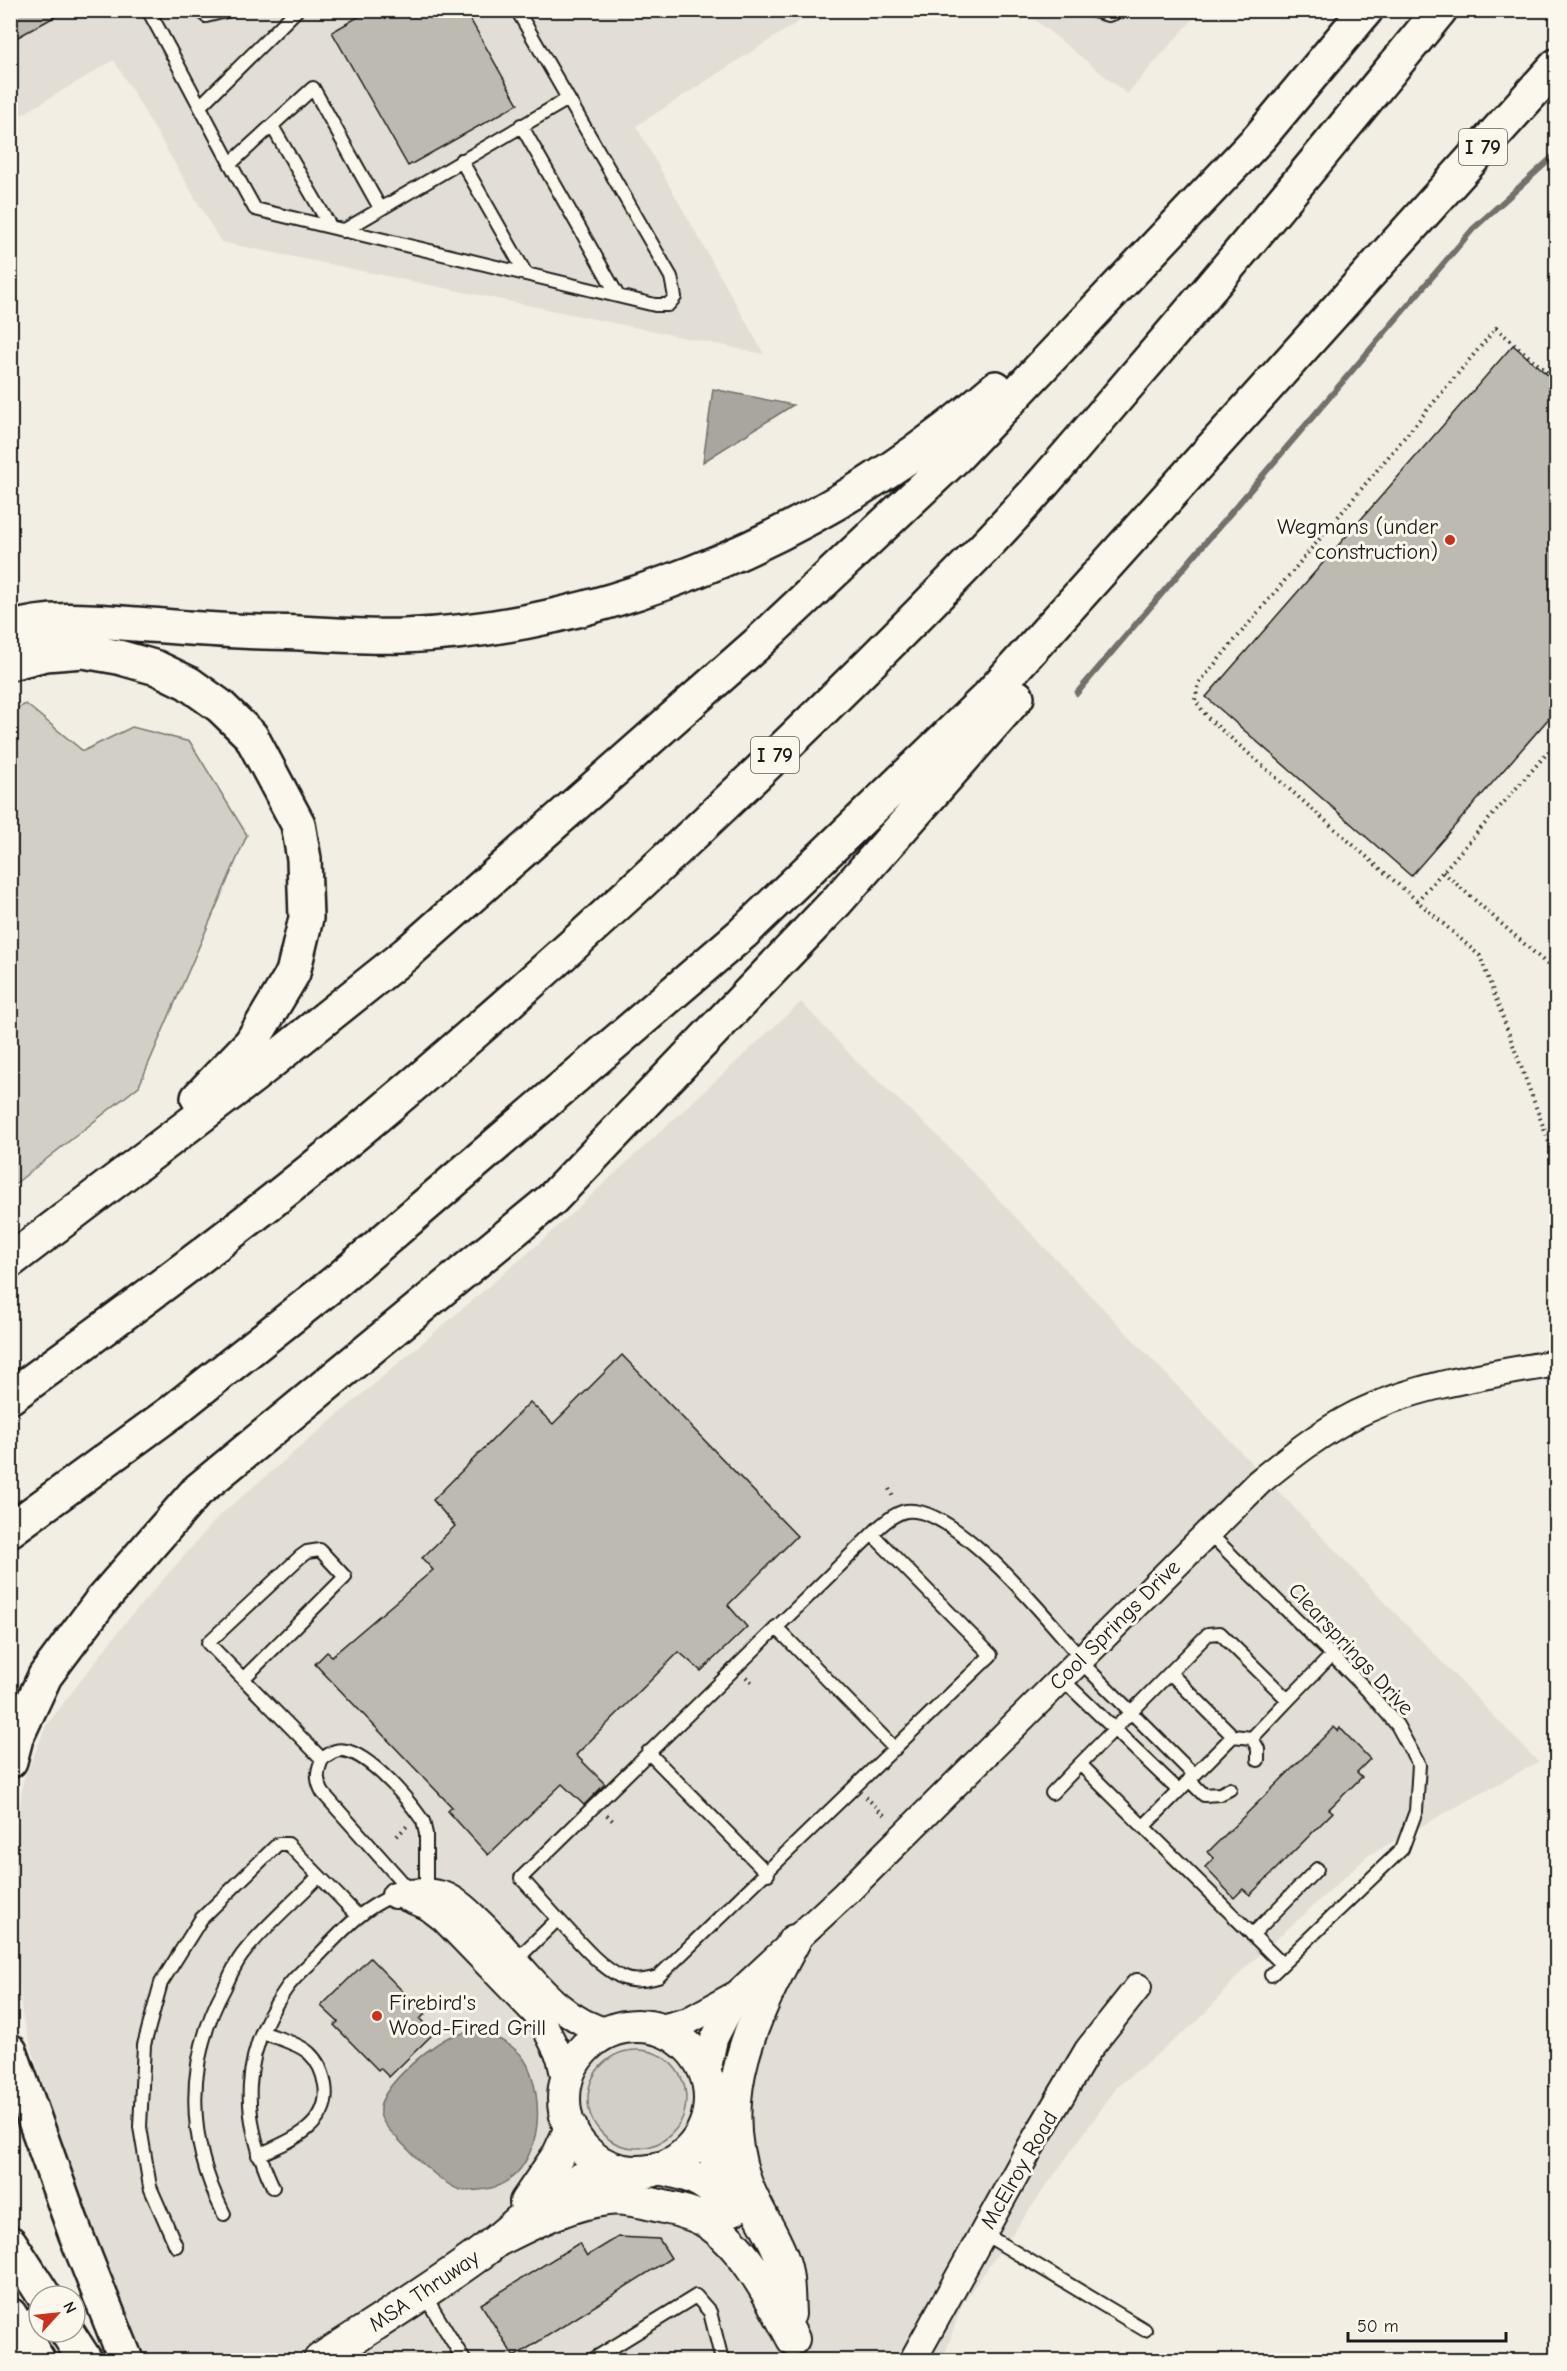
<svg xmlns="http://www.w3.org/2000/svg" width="1567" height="2371" font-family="'Comic Neue',sans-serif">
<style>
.built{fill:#e2ded5}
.green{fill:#d2cfc6;stroke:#777671;stroke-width:1.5}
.water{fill:#a9a6a0;stroke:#716f6b;stroke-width:1.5}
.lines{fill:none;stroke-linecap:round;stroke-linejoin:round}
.stream{stroke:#716f6b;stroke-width:6}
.building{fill:#bdbab1;stroke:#1c1c1c;stroke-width:1.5}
.service-casing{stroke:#1c1c1c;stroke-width:16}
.minor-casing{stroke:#1c1c1c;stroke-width:30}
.tertiary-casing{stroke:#1c1c1c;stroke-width:36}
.primary-casing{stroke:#1c1c1c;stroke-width:38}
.trunk-casing{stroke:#1c1c1c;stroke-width:38}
.motorway-casing{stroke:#1c1c1c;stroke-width:38}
.path{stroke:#1c1c1c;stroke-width:4;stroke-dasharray:1.5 4.5;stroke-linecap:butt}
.service{stroke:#fbf7ec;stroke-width:12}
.minor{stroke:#fbf7ec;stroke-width:26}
.tertiary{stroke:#fbf7ec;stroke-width:32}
.primary{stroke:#fbf7ec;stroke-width:33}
.trunk{stroke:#fbf7ec;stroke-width:33}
.motorway{stroke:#fbf7ec;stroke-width:33}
.poi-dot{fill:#c8321e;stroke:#fbf7ec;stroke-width:2}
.labels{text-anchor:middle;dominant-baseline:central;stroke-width:6;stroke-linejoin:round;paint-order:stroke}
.shield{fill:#fbf7ec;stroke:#5f5e5a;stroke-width:1.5}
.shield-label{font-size:21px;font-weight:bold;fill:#1c1c1c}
.poi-label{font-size:22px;fill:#1c1c1c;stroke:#fbf7ec;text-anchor:end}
.street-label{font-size:22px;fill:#1c1c1c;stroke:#fbf7ec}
</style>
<rect width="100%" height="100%" fill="#f2eee4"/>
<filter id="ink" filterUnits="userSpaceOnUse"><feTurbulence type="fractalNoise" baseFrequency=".0167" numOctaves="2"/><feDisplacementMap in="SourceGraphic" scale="12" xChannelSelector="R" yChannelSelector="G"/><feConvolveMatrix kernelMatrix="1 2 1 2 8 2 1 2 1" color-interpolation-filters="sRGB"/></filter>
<g filter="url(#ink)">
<!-- built -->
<path class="built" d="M10 11H815L636 126 764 354 221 242 114 60 11 121Z
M1024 11H1200L1127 94Z
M801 1002 856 1061 934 1132 1538 1762 1369 1855 1245 1968 1199 2020 1117 2087 962 2304 943 2360H146L62 2150 22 2015 11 1882 23 1781 46 1726 124 1624 219 1516 535 1247Z"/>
<!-- green -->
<path class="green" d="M26 704 83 751 132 727 190 742 247 835 139 1086 11 1187 10 712Z
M588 2099a49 49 0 1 1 98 0a49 49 0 1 1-98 0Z"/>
<!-- water -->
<path class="water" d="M713 389 793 405 703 462Z
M478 2031C495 2037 514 2044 524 2059 531 2069 534 2082 536 2094 542 2134 529 2186 479 2190 474 2190 466 2192 461 2190 443 2186 408 2150 395 2136 389 2130 381 2121 380 2113 377 2089 427 2049 447 2038 457 2034 468 2032 478 2031Z"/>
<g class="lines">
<!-- stream -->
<path class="stream" d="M1077 693 1473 229 1556 154"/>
</g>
<!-- building -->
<path class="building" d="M10 10H67L18 37 10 23Z
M370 10H465L518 104 408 166 332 32Z
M1513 345 1557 383V709L1411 876 1206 697Z
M622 1355 797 1536 728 1605 747 1627 701 1671 679 1652 576 1755 605 1784 584 1805 562 1784 488 1855 448 1811 452 1807 315 1664 327 1652 332 1656 433 1570 422 1558 455 1526 433 1500 530 1402 553 1424Z
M1334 1727 1338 1731 1340 1728 1370 1759 1357 1772 1362 1777 1329 1809 1333 1812 1250 1895 1243 1889 1234 1898 1205 1867 1214 1858 1208 1852Z
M370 1958 425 2014 420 2019 434 2033 389 2077 380 2068 378 2070 334 2025 338 2022 321 2006Z
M618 2237 659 2239 671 2258 514 2357 481 2304 579 2243 587 2256Z"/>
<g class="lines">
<!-- service casing -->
<g class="service-casing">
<path id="service" d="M148 10C185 76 218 143 255 209L655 305H668L675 297 671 277 517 10
M202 10 206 16 230 10
M1091 10 1108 15 1124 10
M200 106 297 10
M521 125 618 296
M272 126 330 226
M461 160 526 274
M230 164 313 88 380 208
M343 231 568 99
M1208 1532 1368 1691 1397 1725 1419 1765 1416 1811 1402 1849 1271 1975
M776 1627 895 1749
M1080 1661 1194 1775
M1170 1673 1233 1736
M243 1679 345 1577 320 1550 307 1552 300 1557 208 1643 322 1759
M1062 1679 1179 1791
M1252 1738 1258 1749V1760
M648 1752 768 1874
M1189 1780 1204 1795 1220 1794 1230 1789
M1052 1793 1080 1764
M1143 1827 1233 1736 1252 1738 1288 1700
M412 1893 323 1793C317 1782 316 1774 321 1762 323 1757 327 1756 331 1753 357 1736 409 1801 423 1821L426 1834V1893
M558 1919 521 1878 872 1534C880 1526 894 1513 906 1511 955 1504 1051 1623 1082 1659
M1252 1935 1317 1869
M513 1963 558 1919C576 1938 597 1965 621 1977 633 1983 646 1980 658 1977L991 1655 872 1534
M1282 1964 1080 1764 1208 1634 1220 1633 1288 1700 1332 1655
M258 2155C288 2142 332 2126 325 2085 323 2073 319 2062 309 2053 298 2043 276 2038 262 2032
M273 2187C240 2117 240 2054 286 1989 295 1976 310 1964 321 1953 344 1929 364 1907 395 1895
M224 2214C186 2139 185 2060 225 1987 230 1976 235 1964 242 1955 264 1926 294 1902 319 1876
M983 2233 1145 2330
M176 2246 150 2187 140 2127 144 2045 161 1983 201 1919 278 1844H288L357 1915
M423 2293 464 2360
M592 2360 696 2296 710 2312 722 2360"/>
</g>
<!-- minor casing -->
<g class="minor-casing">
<path id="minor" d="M395 1895C411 1892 430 1890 446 1896 456 1900 467 1910 475 1918 518 1956 551 2020 610 2032
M405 1897 427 1906 444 1919 541 2019 560 2057 566 2084
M657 2029 688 2021 737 1994 845 1894 1259 1482C1290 1457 1321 1432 1357 1414 1418 1384 1490 1375 1556 1363
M706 2077 714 2039 737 1994
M913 2360 1030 2148 1088 2050 1138 1987"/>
</g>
<!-- tertiary casing -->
<g class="tertiary-casing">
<path id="tertiary" d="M564 2099a73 73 0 1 1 146 0a73 73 0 1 1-146 0Z
M704 2128 722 2173 741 2204
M659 2168C696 2175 707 2182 733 2209
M526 2202 559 2154 571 2128
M496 2241C530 2224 569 2203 607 2199 623 2197 640 2201 656 2205 672 2209 690 2212 704 2220 746 2246 771 2298 793 2339
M789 2314C788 2298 789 2279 784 2264 775 2235 755 2210 745 2181 715 2093 753 2017 794 1941
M320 2360C374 2325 429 2291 481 2253 532 2215 551 2178 620 2170"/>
</g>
<!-- primary casing -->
<g class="primary-casing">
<path id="primary" d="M10 2315 38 2360
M67 2332 85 2360"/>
</g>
<!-- trunk casing -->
<g class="trunk-casing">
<path id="trunk" d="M10 2243 44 2296"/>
</g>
<!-- motorway casing -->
<g class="motorway-casing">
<path id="motorway" d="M10 629C50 616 95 621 136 624 178 627 220 631 262 632 309 632 357 638 404 636 618 627 836 528 996 388
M10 663 45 654 83 651 118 657 157 668 188 683 220 706 251 736 298 824 304 859 306 918 293 973 251 1043 198 1098
M10 1261 252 1077 406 954 757 644 957 456 1260 137 1366 10
M10 1397C127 1312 243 1227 354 1135 570 955 775 762 971 561 1030 501 1084 436 1138 373 1241 254 1340 132 1440 10
M10 1530 173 1411 338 1280 743 933 987 698 1556 66
M10 1761 16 1738 45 1676 101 1601 197 1491 552 1199 837 901 1017 697
M10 2051 76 2235 126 2360
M10 2340 39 2323"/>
</g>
<!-- path -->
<path class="path" d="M1556 380 1496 328 1199 683 1195 700 1208 718 1480 956 1556 1161
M1443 872 1556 972
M1417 901 1556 743
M889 1489 894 1499
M746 1677 755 1685
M866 1797 887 1818
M607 1815 615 1823
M397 1836 408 1825"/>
<!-- service -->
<use href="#service" class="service"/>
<!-- minor -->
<use href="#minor" class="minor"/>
<!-- tertiary -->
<use href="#tertiary" class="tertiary"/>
<!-- primary -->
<use href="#primary" class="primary"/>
<!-- trunk -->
<use href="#trunk" class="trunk"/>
<!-- motorway -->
<use href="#motorway" class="motorway"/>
</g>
</g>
<!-- markers -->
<g class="poi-dot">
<circle cx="1450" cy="540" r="6"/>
<circle cx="377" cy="2016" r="6"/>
</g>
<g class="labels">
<!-- shield labels -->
<g class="shield">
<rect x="1459" y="129" width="48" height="36" rx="4.5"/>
<rect x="751" y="737" width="48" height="36" rx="4.5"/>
</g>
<g class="shield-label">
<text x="1483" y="147">I 79</text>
<text x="775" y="755">I 79</text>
</g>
<!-- poi labels -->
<g class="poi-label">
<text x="1438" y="527">Wegmans (under<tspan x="1438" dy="25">construction)</tspan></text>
<text x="389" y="2003" text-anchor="start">Firebird's<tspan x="389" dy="25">Wood-Fired Grill</tspan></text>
</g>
<!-- street labels -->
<g class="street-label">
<text transform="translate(1115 1625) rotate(-45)">Cool Springs Drive</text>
<text transform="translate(1351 1649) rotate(47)">Clearsprings Drive</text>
<text transform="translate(1019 2170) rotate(-60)">McElroy Road</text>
<text transform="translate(424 2291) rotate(-34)">MSA Thruway</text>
</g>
</g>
<!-- margin -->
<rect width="1567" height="2371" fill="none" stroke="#fbf7ec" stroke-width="36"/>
<rect x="18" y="18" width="1531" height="2335" fill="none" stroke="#1c1c1c" stroke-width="2" filter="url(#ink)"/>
<!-- north arrow -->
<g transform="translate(57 2314) rotate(63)"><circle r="28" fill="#fbf7ec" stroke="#a29f99" stroke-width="1.5"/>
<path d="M0-4.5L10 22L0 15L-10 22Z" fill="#c8321e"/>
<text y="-9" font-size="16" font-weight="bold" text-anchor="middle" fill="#1c1c1c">N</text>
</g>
<!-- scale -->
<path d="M1348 2332v9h158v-9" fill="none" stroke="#1c1c1c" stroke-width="3"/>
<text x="1357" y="2332" font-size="18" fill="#1c1c1c" stroke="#fbf7ec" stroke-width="4.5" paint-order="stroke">50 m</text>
</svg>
